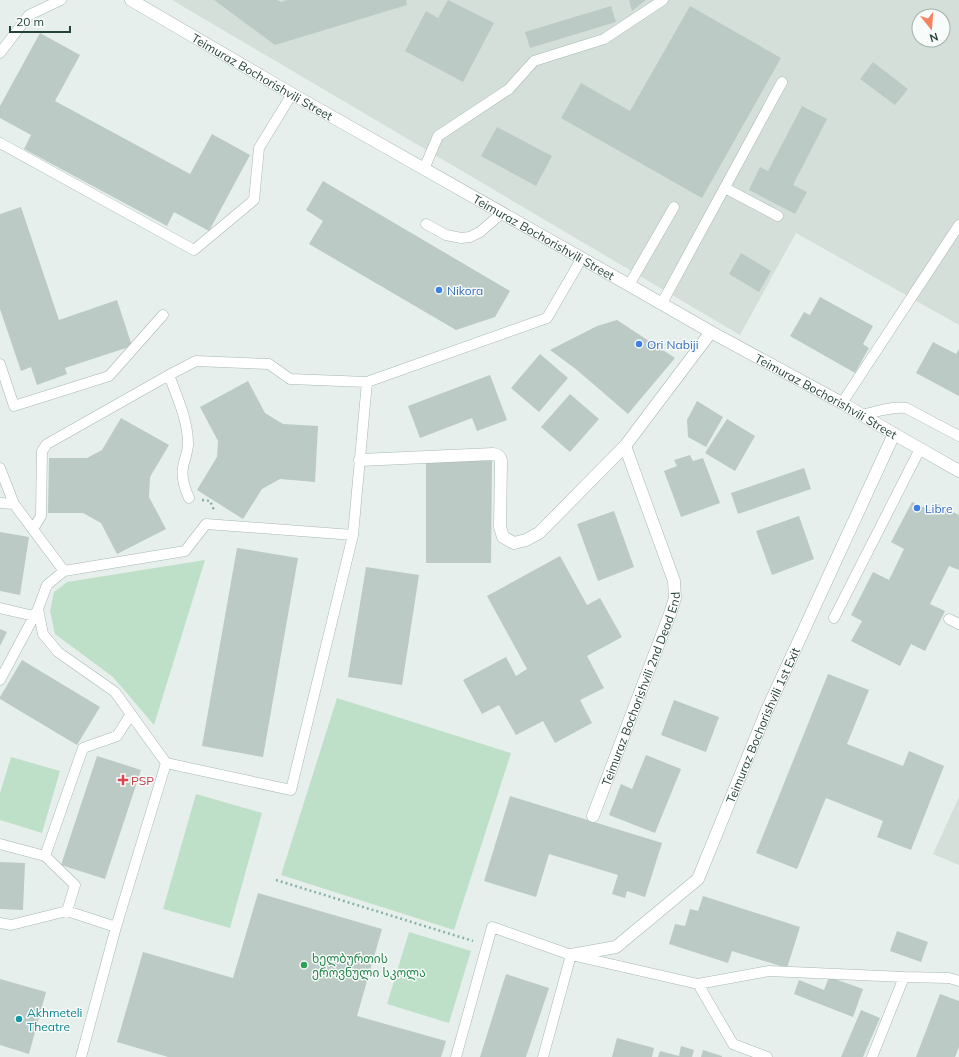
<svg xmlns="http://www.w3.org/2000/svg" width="959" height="1057" font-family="Mulish,'Noto Sans Georgian',sans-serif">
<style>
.built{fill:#d4dfda;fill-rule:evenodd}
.green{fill:#bfe0c8}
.building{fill:#bbcac4}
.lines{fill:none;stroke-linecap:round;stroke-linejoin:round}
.lane-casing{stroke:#a8b8b2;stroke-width:11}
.street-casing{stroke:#a8b8b2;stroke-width:13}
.path{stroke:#86b3a5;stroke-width:2.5;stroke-dasharray:2 3;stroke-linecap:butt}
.lane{stroke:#fff;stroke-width:10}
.street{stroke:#fff;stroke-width:12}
.shop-dot{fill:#3f7fe0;stroke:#f7fbf9;stroke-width:1.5}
.health-dot{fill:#e0444e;stroke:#f7fbf9;stroke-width:1.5}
.leisure-dot{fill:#2e9e5b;stroke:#f7fbf9;stroke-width:1.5}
.culture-dot{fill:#0f9aa8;stroke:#f7fbf9;stroke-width:1.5}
.labels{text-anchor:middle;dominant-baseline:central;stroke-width:3;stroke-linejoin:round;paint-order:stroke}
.street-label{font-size:12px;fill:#24423a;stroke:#f7fbf9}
.shop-label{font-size:12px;fill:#366cbe;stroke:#f7fbf9;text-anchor:start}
.health-label{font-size:12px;fill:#be3a42;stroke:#f7fbf9;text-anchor:start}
.leisure-label{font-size:12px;fill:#27864d;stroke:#f7fbf9;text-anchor:start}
.culture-label{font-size:12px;fill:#0d838f;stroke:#f7fbf9;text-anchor:start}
</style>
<rect width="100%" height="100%" fill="#e6efeb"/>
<!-- built -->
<path class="built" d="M172 0H959V325L796 233 740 335ZM919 16H943V40H919Z
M959 797V865L933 854Z"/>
<!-- green -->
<path class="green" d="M205 560 154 725 113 677 55 634 50 611 54 592 67 582Z
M337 698 511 753 454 930 281 875Z
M11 757 60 771 42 833 0 820V793Z
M196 794 262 813 230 928 163 909Z
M409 932 471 951 449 1023 387 1004Z"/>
<!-- building -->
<path class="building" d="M214 0H277L281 2 288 0H406L407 5 275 45Z
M448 0 494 23 463 82 405 51 426 11 438 18Z
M629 0H646L632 11Z
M611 6 616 22 530 48 525 32Z
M690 6 781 58 702 198 561 118 581 83 630 111Z
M40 33 80 55 55 101 190 174 212 134 250 155 209 231 174 212 167 226 24 149 31 135 0 118V106Z
M873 62 908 89 895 105 860 79Z
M802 106 827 119 793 185 807 192 795 214 749 190 760 167 768 171Z
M497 127 552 156 536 186 481 156Z
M323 181 510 291 495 317 456 330 309 244 323 221 306 210Z
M21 207 59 320 117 300 132 346 65 368 67 374 37 385 31 367 21 371 0 309V214Z
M741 253 771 271 759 292 729 274Z
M820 297 873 326 863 344 869 348 855 373 790 336 804 312 810 315Z
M617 320 675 358 628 414 577 370 550 350 597 326Z
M933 342 956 354 959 349V396L916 373Z
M540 354 568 378 539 412 511 388Z
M490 375 507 420 477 431 472 418 420 438 408 406Z
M248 381 265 413 283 424 318 426 315 482 280 479 262 489 243 519 197 490 217 457 218 441 200 407Z
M570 394 599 419 570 452 541 427Z
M697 401 723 417 706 447 688 437 687 420Z
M121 418 169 445 150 477 149 497 166 529 117 554 101 523 83 513H48L49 458H87L102 450Z
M727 419 755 436 735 471 705 453Z
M690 455 693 461 703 458 720 503 681 517 664 471 677 466 674 460Z
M426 460 492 461 491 563H426Z
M804 468 811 489 738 514 731 493Z
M912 502 932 511 936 503 959 515V570L949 566 930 604 945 611 925 651 911 644 900 666 851 641 862 621 851 615 873 572 889 580 904 549 891 542Z
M614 511 634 567 598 581 577 524Z
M799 516 814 559 772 575 756 531Z
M0 532 29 537 20 595 0 591Z
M237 548 298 558 263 757 202 746Z
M560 556 587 605 600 598 622 637 587 656 604 688 580 700 592 723 555 743 543 721 516 735 499 705 482 714 463 680 506 657 516 676 527 669 487 596Z
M366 567 419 575 402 685 348 677Z
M0 629 7 632 0 646Z
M22 660 100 707 77 745 0 699V697Z
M828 674 869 690 847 744 903 766 909 751 944 766 911 850 877 837 883 821 826 798 797 869 756 853Z
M674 700 719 717 706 752 661 735Z
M646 755 681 769 655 833 609 815 621 784 632 789Z
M97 756 141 770 105 879 61 865Z
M510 796 662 843 645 897 627 891 625 898 612 894 618 875 549 854 536 897 484 881Z
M0 862 25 863 23 910 0 909Z
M258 893 382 929 357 1016 446 1041 441 1057H168L117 1042 143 952 233 978Z
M703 896 800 927 787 968 732 951 728 963 669 944 675 924 685 926 690 909 698 911Z
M897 931 928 942 921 962 890 951Z
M506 974 549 988 526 1057H480Z
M829 977 863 989 853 1017 794 994 799 980 824 990Z
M0 979 46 992 29 1054 0 1045Z
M940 994 959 1001V1047L955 1057H916Z
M861 1010 880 1018 863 1057H841Z
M617 1038 654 1048 652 1057H612Z
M681 1046 694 1050 692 1057H658L660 1051 679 1056Z
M703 1050 722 1056V1057H701Z"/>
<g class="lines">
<!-- lane casing -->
<g class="lane-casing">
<path id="lane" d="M0 53 29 15 61 0
M0 143 194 250 254 200 259 148 292 94
M424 169 438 136 509 89 534 61 604 39 663 0
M725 188 778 216
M426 224 446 235 461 238 470 237 480 232 502 213
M629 285 674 207
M662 303 782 82
M0 364 14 406 109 376 163 315
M169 375C177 397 188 420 188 444 188 452 184 460 183 468 181 478 185 489 189 498
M842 403 959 225
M862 415C876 412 892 406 906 408L959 436
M0 468 14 504 64 571
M0 503 14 504
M33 529 41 516 42 451 47 444 169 375 196 361 269 364 290 379 367 382
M0 608 34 616
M834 618 920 449
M949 619 959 624
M0 680 38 609
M166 763 291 790 353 535 367 382 547 318 582 258
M166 763 115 692 58 652 43 634 38 609 47 585 64 571 185 551 206 524 353 535
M0 844 45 856 83 748 117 736 131 714
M45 856 75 885 67 911
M0 923 11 925 67 911 116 927
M698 984 733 1044 767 1057
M81 1057 116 927 166 763
M456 1057 492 927 571 955
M543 1057 571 955 698 984 769 971 904 977 949 978 959 981
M872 1057 904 977"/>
</g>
<!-- street casing -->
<g class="street-casing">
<g id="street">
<path id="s1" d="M131 0 292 94 629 285 711 332 842 403 894 434 959 471"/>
<path d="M360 460 493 454C498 455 500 456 501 461L500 527 503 537 514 543 526 540 539 533 625 446 711 332"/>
<path id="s2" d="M593 816 670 614 675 598 674 581 625 446"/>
<path id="s3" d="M571 955 616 947 698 879 767 710 894 434"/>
</g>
</g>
<!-- path -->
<path class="path" d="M202 500 210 501 214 510
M276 880 473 941"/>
<!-- lane -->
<use href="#lane" class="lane"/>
<!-- street -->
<use href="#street" class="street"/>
</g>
<!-- markers -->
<g class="shop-dot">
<circle cx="439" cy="290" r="4"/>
<circle cx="639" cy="344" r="4"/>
<circle cx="917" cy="508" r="4"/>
</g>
<path class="health-dot" d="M121 774h4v4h4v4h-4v4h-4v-4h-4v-4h4z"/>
<circle class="leisure-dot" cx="304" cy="965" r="4"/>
<circle class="culture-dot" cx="19" cy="1019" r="4"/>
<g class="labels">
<!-- street labels -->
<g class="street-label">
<text stroke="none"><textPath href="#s1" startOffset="152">Teimuraz Bochorishvili Street</textPath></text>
<text stroke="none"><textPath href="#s1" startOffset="476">Teimuraz Bochorishvili Street</textPath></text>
<text stroke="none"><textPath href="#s1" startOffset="800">Teimuraz Bochorishvili Street</textPath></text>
<text stroke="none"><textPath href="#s2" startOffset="136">Teimuraz Bochorishvili 2nd Dead End</textPath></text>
<text stroke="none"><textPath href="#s3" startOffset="319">Teimuraz Bochorishvili 1st Exit</textPath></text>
</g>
<!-- shop labels -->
<g class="shop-label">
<text x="447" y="290">Nikora</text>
<text x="647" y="344">Ori Nabiji</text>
<text x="925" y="508">Libre</text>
</g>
<!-- health labels -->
<g class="health-label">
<text x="131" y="780">PSP</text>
</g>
<!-- leisure labels -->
<g class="leisure-label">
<text x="312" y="958">ხელბურთის<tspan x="312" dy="14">ეროვნული სკოლა</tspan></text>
</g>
<!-- culture labels -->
<g class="culture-label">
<text x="27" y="1012">Akhmeteli<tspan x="27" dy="14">Theatre</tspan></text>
</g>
</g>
<!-- north arrow -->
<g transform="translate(931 28) rotate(163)"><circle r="19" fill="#f7fbf9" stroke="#a3b1ad"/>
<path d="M0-3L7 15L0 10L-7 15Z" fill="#f4845f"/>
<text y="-6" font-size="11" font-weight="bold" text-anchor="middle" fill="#24423a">N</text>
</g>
<!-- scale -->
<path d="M10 26v6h60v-6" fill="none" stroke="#24423a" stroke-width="2"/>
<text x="16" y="26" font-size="12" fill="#24423a" stroke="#f7fbf9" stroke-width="3" paint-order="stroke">20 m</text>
</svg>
